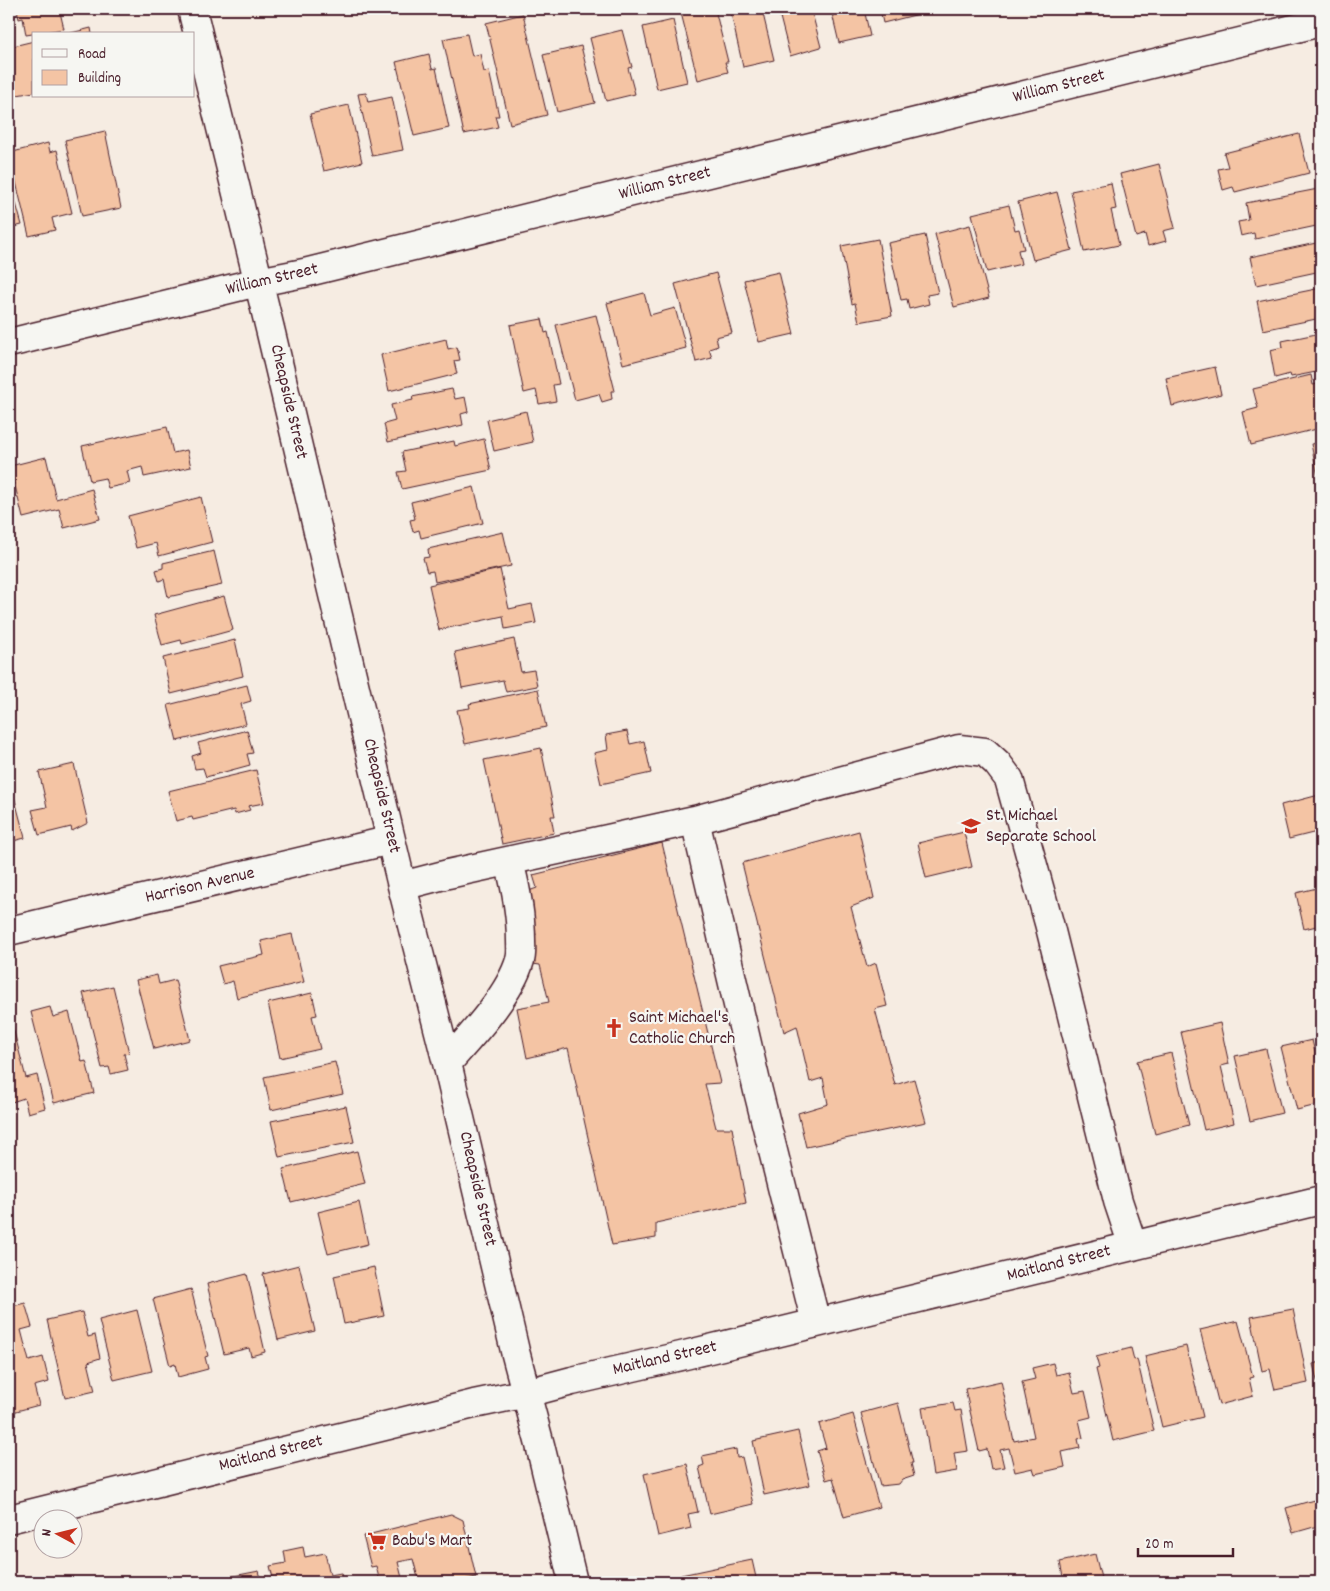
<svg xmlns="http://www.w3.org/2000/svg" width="1330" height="1591" font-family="Dekko,sans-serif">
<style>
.building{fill:#f4c4a4;stroke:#4a1f2b}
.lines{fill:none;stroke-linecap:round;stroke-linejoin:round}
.minor-casing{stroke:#4a1f2b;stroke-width:31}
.minor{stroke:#f6f6f2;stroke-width:28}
.labels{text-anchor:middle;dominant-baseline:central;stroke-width:4.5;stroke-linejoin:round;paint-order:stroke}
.street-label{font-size:18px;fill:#4a1f2b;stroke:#f6f6f2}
.poi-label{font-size:18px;fill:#4a1f2b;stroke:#f6f6f2;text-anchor:start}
</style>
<rect width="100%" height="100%" fill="#f6ece2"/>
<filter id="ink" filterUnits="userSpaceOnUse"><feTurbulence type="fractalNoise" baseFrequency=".02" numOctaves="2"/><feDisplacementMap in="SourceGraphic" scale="10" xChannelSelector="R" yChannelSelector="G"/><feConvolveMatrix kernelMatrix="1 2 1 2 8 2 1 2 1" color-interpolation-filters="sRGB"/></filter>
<g filter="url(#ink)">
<!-- building -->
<path class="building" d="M17 9H67V11L60 12 64 29 26 35 23 18 19 19Z
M290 9H306L291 13Z
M680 9H715L728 62H725L728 72 698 80Z
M730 9H759L761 14H763L774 60 743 67Z
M778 9H811L821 47 790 56Z
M831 9H864L870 36 839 43Z
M880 9H918L919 14 883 23Z
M523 14 547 115 510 124 486 23Z
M673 20 687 82 657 89 643 27Z
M91 28 92 34H67Z
M622 30 632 67 628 68 635 94 606 101 590 38Z
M467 34 472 56 480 54 484 72 489 71 499 116H495L498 127 464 134 443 39Z
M34 41V92L17 95 9 60V47Z
M581 46 595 103 557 112 543 55Z
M429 54 432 69 436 68 449 128 414 136 396 62Z
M366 93 368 102 392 97 403 150 372 156 358 94Z
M349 105 362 162 324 171 310 114Z
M105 131 121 208 82 216 65 140Z
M1299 134 1309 173 1235 192 1233 187 1223 190 1218 169 1228 167 1224 153Z
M48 143 50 152 57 150 72 213 52 218 55 230 29 236 9 153Z
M1159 164 1175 228 1163 231 1166 241 1148 246 1145 234 1136 237 1120 174Z
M1111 183 1116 209 1111 210 1119 245 1084 252 1071 191Z
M12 189 22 225 9 228V190Z
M1318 189 1321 204V225L1255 239 1254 233 1241 236 1238 222 1249 220 1246 203Z
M1057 192 1072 250 1033 260 1018 202Z
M1009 205 1015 230 1019 229 1024 249 1018 250 1021 264 987 272 972 214Z
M970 225 989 298 954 307 935 234Z
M925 235 938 293 927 295 929 304 909 309 907 299 901 300 888 243Z
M878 239 892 316 859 322 855 303 852 304 841 246Z
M1321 242V271L1256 285 1250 257Z
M779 272 794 334 759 342 744 280Z
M716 273 732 333 716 337 718 346 709 349 712 358 696 362 675 284Z
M1321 288V318L1263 330 1257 301Z
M644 293 650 315 675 308 686 348 623 364 607 303Z
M596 315 615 391H611L612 399 602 402 599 394 575 400 556 325Z
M542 319 545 333 548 332 559 384 553 385 556 401 539 404 536 390 524 393 510 325Z
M1321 333V371L1291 377 1290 374 1275 378 1270 350 1283 347 1282 341Z
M446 339 448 349 457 347 460 360 454 361 457 374 389 391 381 355Z
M1215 367 1221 394 1172 406 1166 378Z
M1311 375 1313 385 1321 383V428L1251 445 1243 412 1258 408 1253 389Z
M452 389 455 399 465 397 468 412 461 414 463 425 388 442 384 424 395 421 391 405 413 400 412 397Z
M526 411 533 442 494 451 487 420Z
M167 427 173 453 187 450 191 467 144 477 142 467 127 471 130 483 108 488 105 478 90 481 82 446Z
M484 439 491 470 402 489 398 472 406 471 402 452 454 441 455 446Z
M1321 442V485L1320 486 1311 444Z
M46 457 56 499 92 489 100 519 64 528 59 509 23 518 10 466Z
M9 480 12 495 9 496Z
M474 487 483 523 421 538 419 530 413 532 410 520 415 519 411 502Z
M201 497 212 542 159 556 156 543 136 548 128 516Z
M1321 497V516L1317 499Z
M503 532 511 566 435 582 433 571 427 572 423 558 429 557 428 549Z
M214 551 222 585 168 597 164 579 159 581 156 570 163 568V563Z
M500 569 509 609 532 604 536 623 505 629 503 616 439 630 429 585Z
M224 596 233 630 182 644 181 640 162 645 154 615Z
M514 639 521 672 534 670 537 686 506 692 503 680 462 688 455 652Z
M235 640 243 676 171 694 163 658Z
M247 685 251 701 241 704 246 724 177 741 168 705Z
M538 689 546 727 465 744 457 710 470 708 469 704Z
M247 730 253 753 247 754 250 765 206 777 203 768 195 769 192 756 201 753 198 743Z
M627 731 630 744 644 741 651 773 601 784 594 753 608 750 606 735Z
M541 748 555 816H551L554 833 502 844 484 760Z
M74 764 88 823 72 831 71 827 39 835 32 810 47 807 39 772Z
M256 770 264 803 248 806 250 810 235 814 234 810 193 820 192 817 176 821 168 791Z
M9 781H10L25 838 9 842Z
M1319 795 1321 805V831L1289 839 1281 805Z
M859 831 874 898 851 907 867 967 876 963 887 1006 875 1009 895 1085 914 1079 926 1122 806 1147 798 1113 828 1104 823 1078 810 1082 797 1026 784 1032 742 863Z
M964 832 972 867 926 878 918 843Z
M662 843 720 1083 705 1084 716 1128H732L746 1203 656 1223V1238L612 1245 568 1048 527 1058 517 1008 549 1002 540 965 533 964 526 940 536 935 526 892 537 888 533 875Z
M1321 887V925L1304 929 1296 893Z
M292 934 304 982 237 998 233 981 223 984 218 966 264 955 261 941Z
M157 975 159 984 175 980 190 1040 154 1049 136 980Z
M113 986 129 1053 124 1054 128 1070 111 1074 109 1067 102 1068 83 993Z
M312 993 317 1015 312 1016 320 1049 280 1058 268 1003Z
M50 1007 53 1017 69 1012 82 1062 86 1061 94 1093 54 1103 31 1012Z
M11 1020 26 1078 37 1075 45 1108 28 1113 24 1098 9 1103V1021Z
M1220 1023 1229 1064 1221 1066 1234 1123 1204 1130 1181 1032Z
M1312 1040 1321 1078V1104L1297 1110 1281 1047Z
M1266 1049 1282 1113 1250 1121 1235 1056Z
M1171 1053 1189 1125 1155 1134 1137 1061Z
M335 1062 343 1094 271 1110 264 1077Z
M346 1106 354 1142 279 1157 271 1121Z
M357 1151 365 1184 291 1202 283 1169Z
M359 1202 368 1244 328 1254 318 1212Z
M299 1265 315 1331 278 1340 263 1274Z
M374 1267 384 1316 344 1324 334 1276Z
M247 1274 265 1352 251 1356 249 1348 224 1354 207 1284Z
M191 1289 208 1356 205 1357 208 1369 178 1377 175 1364 170 1366 153 1299Z
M25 1303 32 1327 21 1330 29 1361 43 1357 49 1382 34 1386 39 1405 9 1413V1307Z
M1293 1309 1308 1383 1275 1390 1270 1369 1262 1371 1251 1317Z
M137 1310 152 1371 114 1380 99 1320Z
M82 1312 88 1337 95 1335 100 1358 88 1362 95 1391 65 1398 47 1320Z
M1238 1321 1253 1377 1249 1378 1253 1396 1219 1405 1200 1330Z
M1186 1346 1203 1417 1162 1427 1145 1356Z
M1131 1348 1134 1360 1137 1359 1154 1431 1113 1441 1096 1369 1099 1368 1096 1357Z
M1321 1362V1397L1313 1364Z
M1053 1363 1056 1375 1069 1372 1074 1393 1085 1391 1091 1417 1079 1420 1083 1438 1078 1439 1080 1448 1062 1452 1065 1467 1035 1474 1033 1468 1015 1472 1009 1448 1000 1450 1004 1467 991 1469 987 1449 979 1451 965 1389 1001 1381 1014 1441 1034 1437 1022 1382 1035 1379 1032 1368Z
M898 1403 913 1463H911L914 1476 902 1480 899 1484 880 1486 861 1413Z
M953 1403 955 1411 961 1410 968 1451 954 1453 957 1471 933 1475 922 1408Z
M853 1414 879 1507 844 1517 833 1478 826 1480 817 1451 826 1448 819 1424Z
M798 1431 810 1485 764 1495 753 1441Z
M736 1449 737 1458 742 1457 753 1504 710 1514 699 1467 704 1465 702 1456Z
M687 1464 698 1512 688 1514 691 1528 658 1536 644 1474Z
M1321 1498V1525L1293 1533 1286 1508Z
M451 1514 463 1520 476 1577 455 1582H419L413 1559 398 1562 403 1582H380L376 1566 371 1567 363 1536Z
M303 1547 305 1557 325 1553 330 1575 341 1573 343 1582H274L270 1566 286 1563 284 1551Z
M1095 1554 1102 1582H1064L1060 1562Z
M752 1560 757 1582H671L670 1581 681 1578V1575Z
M259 1571 262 1582H203Z"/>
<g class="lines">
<!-- minor casing -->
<g class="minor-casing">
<path id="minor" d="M192 9 271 333 402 886 447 1063 515 1351 540 1445 573 1582
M9 343 258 282 304 273 1321 22
M695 820 758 1091 816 1323
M402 886 448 874 695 820 959 749 985 752 997 763 1009 779 1049 923 1118 1201 1133 1246
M9 931 391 840
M447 1063C471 1036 510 995 520 960 522 954 521 947 521 941 521 913 516 888 509 861
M9 1519 474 1404 527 1393 572 1381 681 1356 1321 1200"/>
</g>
<!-- minor -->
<use href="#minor" class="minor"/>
</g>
</g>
<!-- icons -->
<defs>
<g id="school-bare" transform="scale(1.5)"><path d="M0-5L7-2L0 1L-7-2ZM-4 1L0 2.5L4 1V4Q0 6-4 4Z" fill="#c8321e" stroke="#f6f6f2" stroke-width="2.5" paint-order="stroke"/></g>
<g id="church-bare" transform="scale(1.5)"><path d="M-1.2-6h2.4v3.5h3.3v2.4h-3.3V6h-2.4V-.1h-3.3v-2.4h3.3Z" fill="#c8321e" stroke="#f6f6f2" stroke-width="2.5" paint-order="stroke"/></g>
<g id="supermarket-bare" transform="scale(1.5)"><path d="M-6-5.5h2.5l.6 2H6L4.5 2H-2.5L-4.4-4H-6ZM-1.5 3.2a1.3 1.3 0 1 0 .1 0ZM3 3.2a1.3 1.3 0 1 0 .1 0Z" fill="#c8321e" stroke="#f6f6f2" stroke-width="2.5" paint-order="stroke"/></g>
</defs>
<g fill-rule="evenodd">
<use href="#school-bare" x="971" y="826"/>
<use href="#church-bare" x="614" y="1028"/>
<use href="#supermarket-bare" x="377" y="1541"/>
</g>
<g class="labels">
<!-- street labels -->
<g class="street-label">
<text transform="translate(1059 87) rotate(-14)">William Street</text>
<text transform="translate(665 184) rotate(-14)">William Street</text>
<text transform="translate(272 280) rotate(-13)">William Street</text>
<text transform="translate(288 402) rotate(77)">Cheapside Street</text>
<text transform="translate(381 796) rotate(77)">Cheapside Street</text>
<text transform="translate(200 886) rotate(-13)">Harrison Avenue</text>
<text transform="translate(477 1189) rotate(77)">Cheapside Street</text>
<text transform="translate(1059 1264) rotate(-14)">Maitland Street</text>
<text transform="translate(665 1359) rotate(-13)">Maitland Street</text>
<text transform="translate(271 1454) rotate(-14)">Maitland Street</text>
</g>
<!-- poi labels -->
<g class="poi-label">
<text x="986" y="816">St. Michael<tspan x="986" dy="21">Separate School</tspan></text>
<text x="629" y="1018">Saint Michael's<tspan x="629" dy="21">Catholic Church</tspan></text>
<text x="392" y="1541">Babu's Mart</text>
</g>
</g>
<!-- margin -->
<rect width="1330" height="1591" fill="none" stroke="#f6f6f2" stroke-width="30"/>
<rect x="15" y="15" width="1300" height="1561" fill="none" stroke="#4a1f2b" stroke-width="2" filter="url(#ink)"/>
<!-- legend -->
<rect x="32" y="32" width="162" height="65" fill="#f6f6f2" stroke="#b1a0a2"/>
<rect x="42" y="49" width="25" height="8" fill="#f6f6f2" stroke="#b1a0a2"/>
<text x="78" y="58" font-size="15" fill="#4a1f2b">Road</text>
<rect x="42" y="70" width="25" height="15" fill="#f4c4a4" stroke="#b1a0a2"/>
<text x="78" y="82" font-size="15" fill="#4a1f2b">Building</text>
<!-- north arrow -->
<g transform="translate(58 1534) rotate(277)"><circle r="24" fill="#f6f6f2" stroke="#b1a0a2"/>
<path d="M0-4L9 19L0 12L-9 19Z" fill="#c8321e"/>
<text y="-8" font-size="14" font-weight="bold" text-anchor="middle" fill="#4a1f2b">N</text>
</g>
<!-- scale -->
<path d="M1138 1548v8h95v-8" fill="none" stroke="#4a1f2b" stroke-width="2.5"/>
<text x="1145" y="1548" font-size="15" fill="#4a1f2b" stroke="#f6f6f2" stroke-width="4" paint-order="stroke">20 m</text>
</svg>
